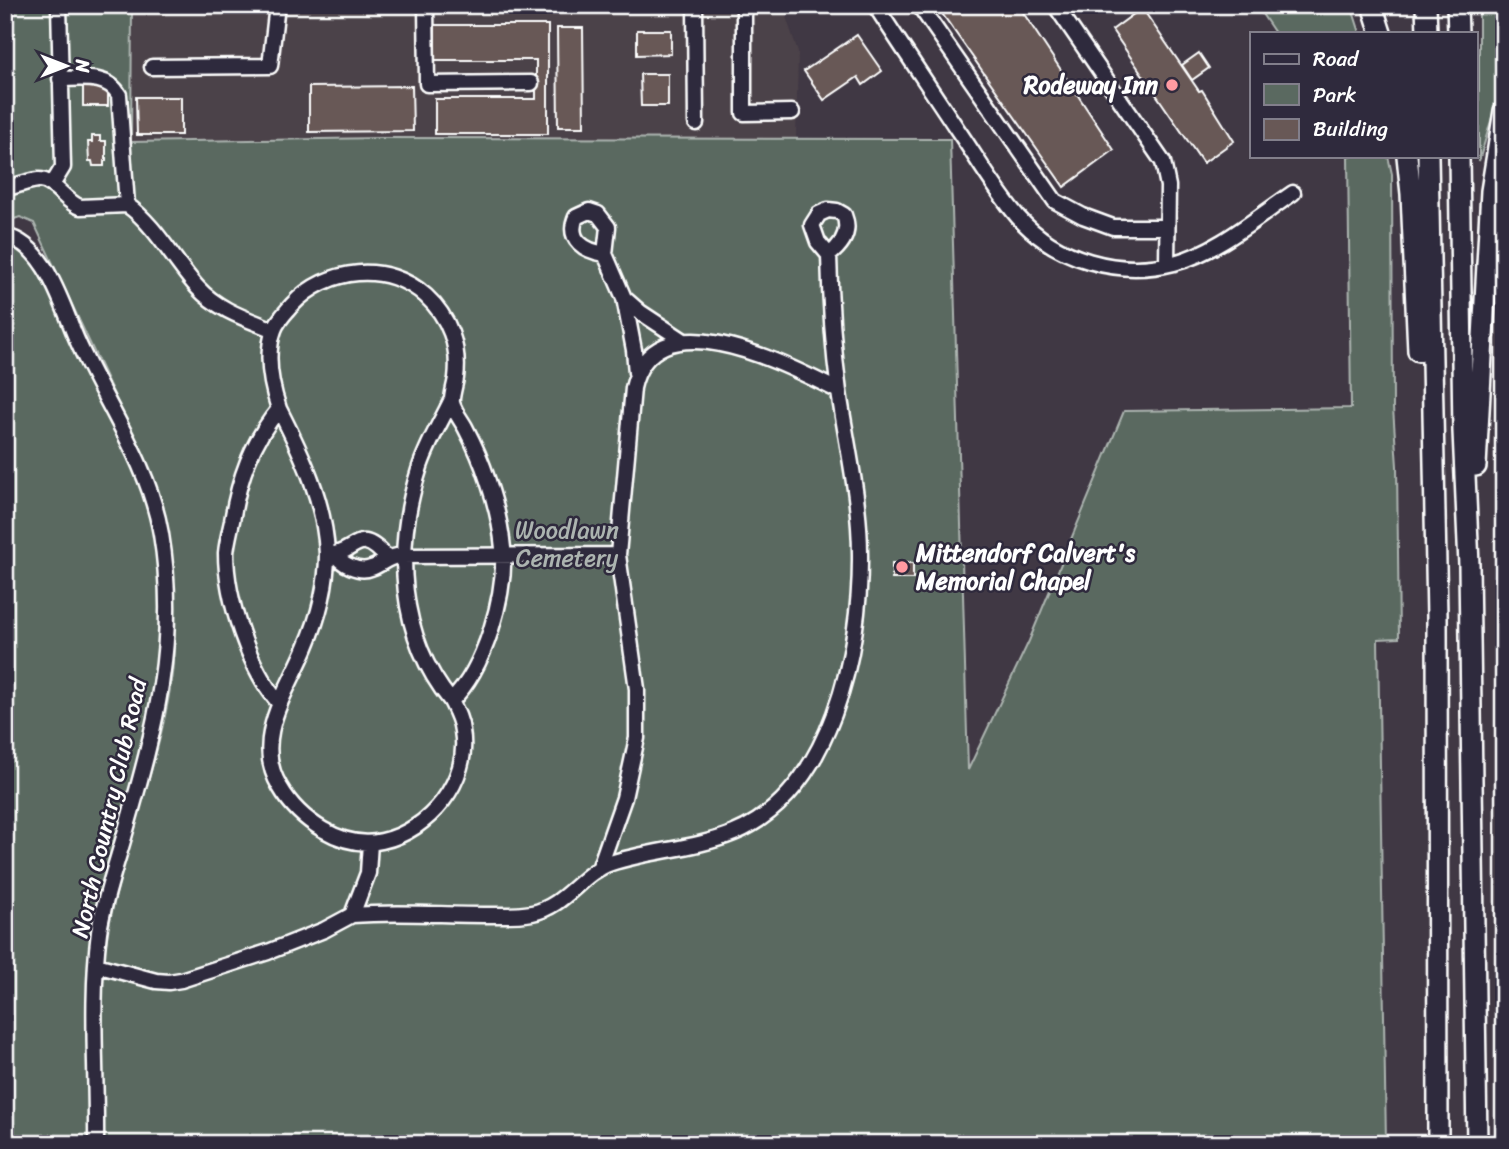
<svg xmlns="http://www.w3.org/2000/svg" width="1509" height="1149" font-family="Sriracha,sans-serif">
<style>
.built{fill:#4c4249}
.green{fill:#5a6960;stroke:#acb4b0;stroke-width:2}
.building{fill:#685856;stroke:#fff;stroke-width:2}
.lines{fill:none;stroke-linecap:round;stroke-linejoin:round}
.minor-casing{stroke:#fff;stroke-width:19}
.highway-casing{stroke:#fff;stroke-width:24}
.minor{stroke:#2f2a3d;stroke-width:14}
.highway{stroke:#2f2a3d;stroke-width:19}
.poi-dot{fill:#ff9aa2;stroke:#2f2a3d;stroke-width:2.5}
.labels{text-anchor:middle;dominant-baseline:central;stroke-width:5;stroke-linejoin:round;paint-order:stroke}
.poi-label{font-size:24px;font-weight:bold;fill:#fff;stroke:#2f2a3d;text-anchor:end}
.park-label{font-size:24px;fill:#acb4b0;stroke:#2f2a3d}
.street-label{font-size:24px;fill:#fff;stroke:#2f2a3d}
</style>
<rect width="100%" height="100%" fill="#403844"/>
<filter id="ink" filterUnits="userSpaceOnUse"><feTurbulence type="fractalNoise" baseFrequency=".0143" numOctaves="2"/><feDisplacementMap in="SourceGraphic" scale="14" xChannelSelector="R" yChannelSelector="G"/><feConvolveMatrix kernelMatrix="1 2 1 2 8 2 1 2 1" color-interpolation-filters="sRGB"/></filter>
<g filter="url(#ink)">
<!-- built -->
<path class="built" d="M132 5H782L798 52 796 139 130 142Z"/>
<!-- green -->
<path class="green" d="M5 5H132L131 142 380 138 950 139 968 770 1029 641 1124 411 1351 408 1348 156H1388L1392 174 1393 408 1397 466 1399 638 1378 639 1386 1144H104C103 1072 95 997 109 926 124 846 157 770 170 689 181 616 173 544 151 474L34 223 20 217 5 222Z
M1256 5H1351L1360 33H1275Z
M1479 5H1504V77L1479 161Z
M5 236 34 252 153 502 167 642 100 930 96 1144H5Z"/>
<!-- building -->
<path class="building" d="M936 5H1018L1114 150 1064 187Z
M1142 8 1199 91 1202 90 1234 141 1203 163 1112 30Z
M435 25H548V134H435V99H536V60H435Z
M557 28H583L584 127H558Z
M637 30H671V54L637 55Z
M857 35 882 71 863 85 858 77 824 100 804 71Z
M1199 53 1209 68 1192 80 1182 65Z
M640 74H668V106H641Z
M412 86 413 131 309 132V87Z
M83 87H108V106H83Z
M136 97H181V135H137Z
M92 136H100V141H106V161H104V166H93L92 161H89L88 142H92Z
M892 563H913V579H892Z"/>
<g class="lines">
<!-- minor casing -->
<g class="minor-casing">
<path id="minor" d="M426 5 427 84 531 83
M695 5 696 123
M744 5V113L792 112
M875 5C902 47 930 88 957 129 977 158 995 190 1018 217 1056 260 1119 277 1174 263 1217 252 1256 218 1293 193
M919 5 1055 201 1083 216 1113 227H1167
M1055 5 1163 162 1168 186 1167 264
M152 67 270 66 277 5
M60 79C81 79 108 74 119 95L127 205
M52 185 63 167 59 5
M5 189C15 186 28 181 38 180 54 179 65 202 80 207L127 205C155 224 175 263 198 288 218 310 247 319 274 330
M828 210 837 211 844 215C851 232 842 245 829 255L818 242 812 225 819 214Z
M589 211 598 214 608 227 605 254C585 251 566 240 576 217Z
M5 236C46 244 62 306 77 340 105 404 149 463 161 534 179 641 155 728 126 830 117 863 104 898 99 932 90 1003 97 1073 96 1144
M605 254 624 298 640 312 684 341
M624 298 634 350 636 373
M451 401C440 424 426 446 419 470 394 548 398 636 451 701
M279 409C302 454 325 502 327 554 327 585 318 619 306 647 288 691 251 739 280 787 299 820 342 850 382 841 429 831 471 780 462 731 461 720 456 711 451 701 485 669 506 595 503 548 501 526 495 502 488 481 482 462 474 444 465 427 461 420 454 411 452 403 451 397 455 385 456 378 460 347 449 317 426 296 388 261 327 267 292 305 286 312 277 321 274 330 265 355 271 385 279 409 251 443 239 479 232 521 230 531 227 542 226 553 226 598 249 669 279 703
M335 554C341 564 359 573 371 568 381 565 386 558 397 556L618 555
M328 555C357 554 357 524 387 558
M599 869 624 798 637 738V689L618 555 633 388C654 294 788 366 839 391
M352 915C396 911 441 915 484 915 500 915 516 916 532 913 566 906 581 873 611 863 651 850 695 849 734 833 832 792 861 649 860 554 860 499 847 446 839 392 833 347 830 301 829 255
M96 965 156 981 169 982 181 980 268 952 324 930 352 915 368 873 370 843"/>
</g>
<!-- highway casing -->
<g class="highway-casing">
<path id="highway" d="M1372 5 1381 33
M1426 5 1427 33
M1457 5 1458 33
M1407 156 1411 194 1418 351
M1428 156 1437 617 1438 1144
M1459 156 1463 431 1469 565 1477 1144
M1476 466 1491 191 1504 111"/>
</g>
<!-- minor -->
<use href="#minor" class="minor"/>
<!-- highway -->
<use href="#highway" class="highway"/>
</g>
</g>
<!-- markers -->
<g class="poi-dot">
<circle cx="1172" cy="85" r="7"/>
<circle cx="902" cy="567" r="7"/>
</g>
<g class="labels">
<!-- poi labels -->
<g class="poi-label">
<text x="1158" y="85">Rodeway Inn</text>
<text x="916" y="553" text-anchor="start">Mittendorf Calvert's<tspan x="916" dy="28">Memorial Chapel</tspan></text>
</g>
<!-- park labels -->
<g class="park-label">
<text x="567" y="530">Woodlawn<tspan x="567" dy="28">Cemetery</tspan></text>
</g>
<!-- street labels -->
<g class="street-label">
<text transform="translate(109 808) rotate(-77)">North Country Club Road</text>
</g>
</g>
<!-- margin -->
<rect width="1509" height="1149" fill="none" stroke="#2f2a3d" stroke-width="28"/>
<rect x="14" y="14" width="1481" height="1121" fill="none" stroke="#fff" stroke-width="2.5" filter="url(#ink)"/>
<!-- legend -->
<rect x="1250" y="32" width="228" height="126" fill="#2f2a3d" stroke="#827f8b" stroke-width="2"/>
<rect x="1264" y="54" width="35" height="10" fill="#2f2a3d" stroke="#827f8b" stroke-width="2"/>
<text x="1313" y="66" font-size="21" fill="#ffffff">Road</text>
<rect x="1264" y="84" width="35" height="21" fill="#5a6960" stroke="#827f8b" stroke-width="2"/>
<text x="1313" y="102" font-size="21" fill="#ffffff">Park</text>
<rect x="1264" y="119" width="35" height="21" fill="#685856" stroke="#827f8b" stroke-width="2"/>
<text x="1313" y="136" font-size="21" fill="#ffffff">Building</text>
<!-- north arrow -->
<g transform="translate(66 66) rotate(90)" stroke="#2f2a3d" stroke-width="5" paint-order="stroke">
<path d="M0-5L12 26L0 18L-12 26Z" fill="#ffffff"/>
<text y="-10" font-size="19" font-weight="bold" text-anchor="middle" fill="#ffffff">N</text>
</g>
</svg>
